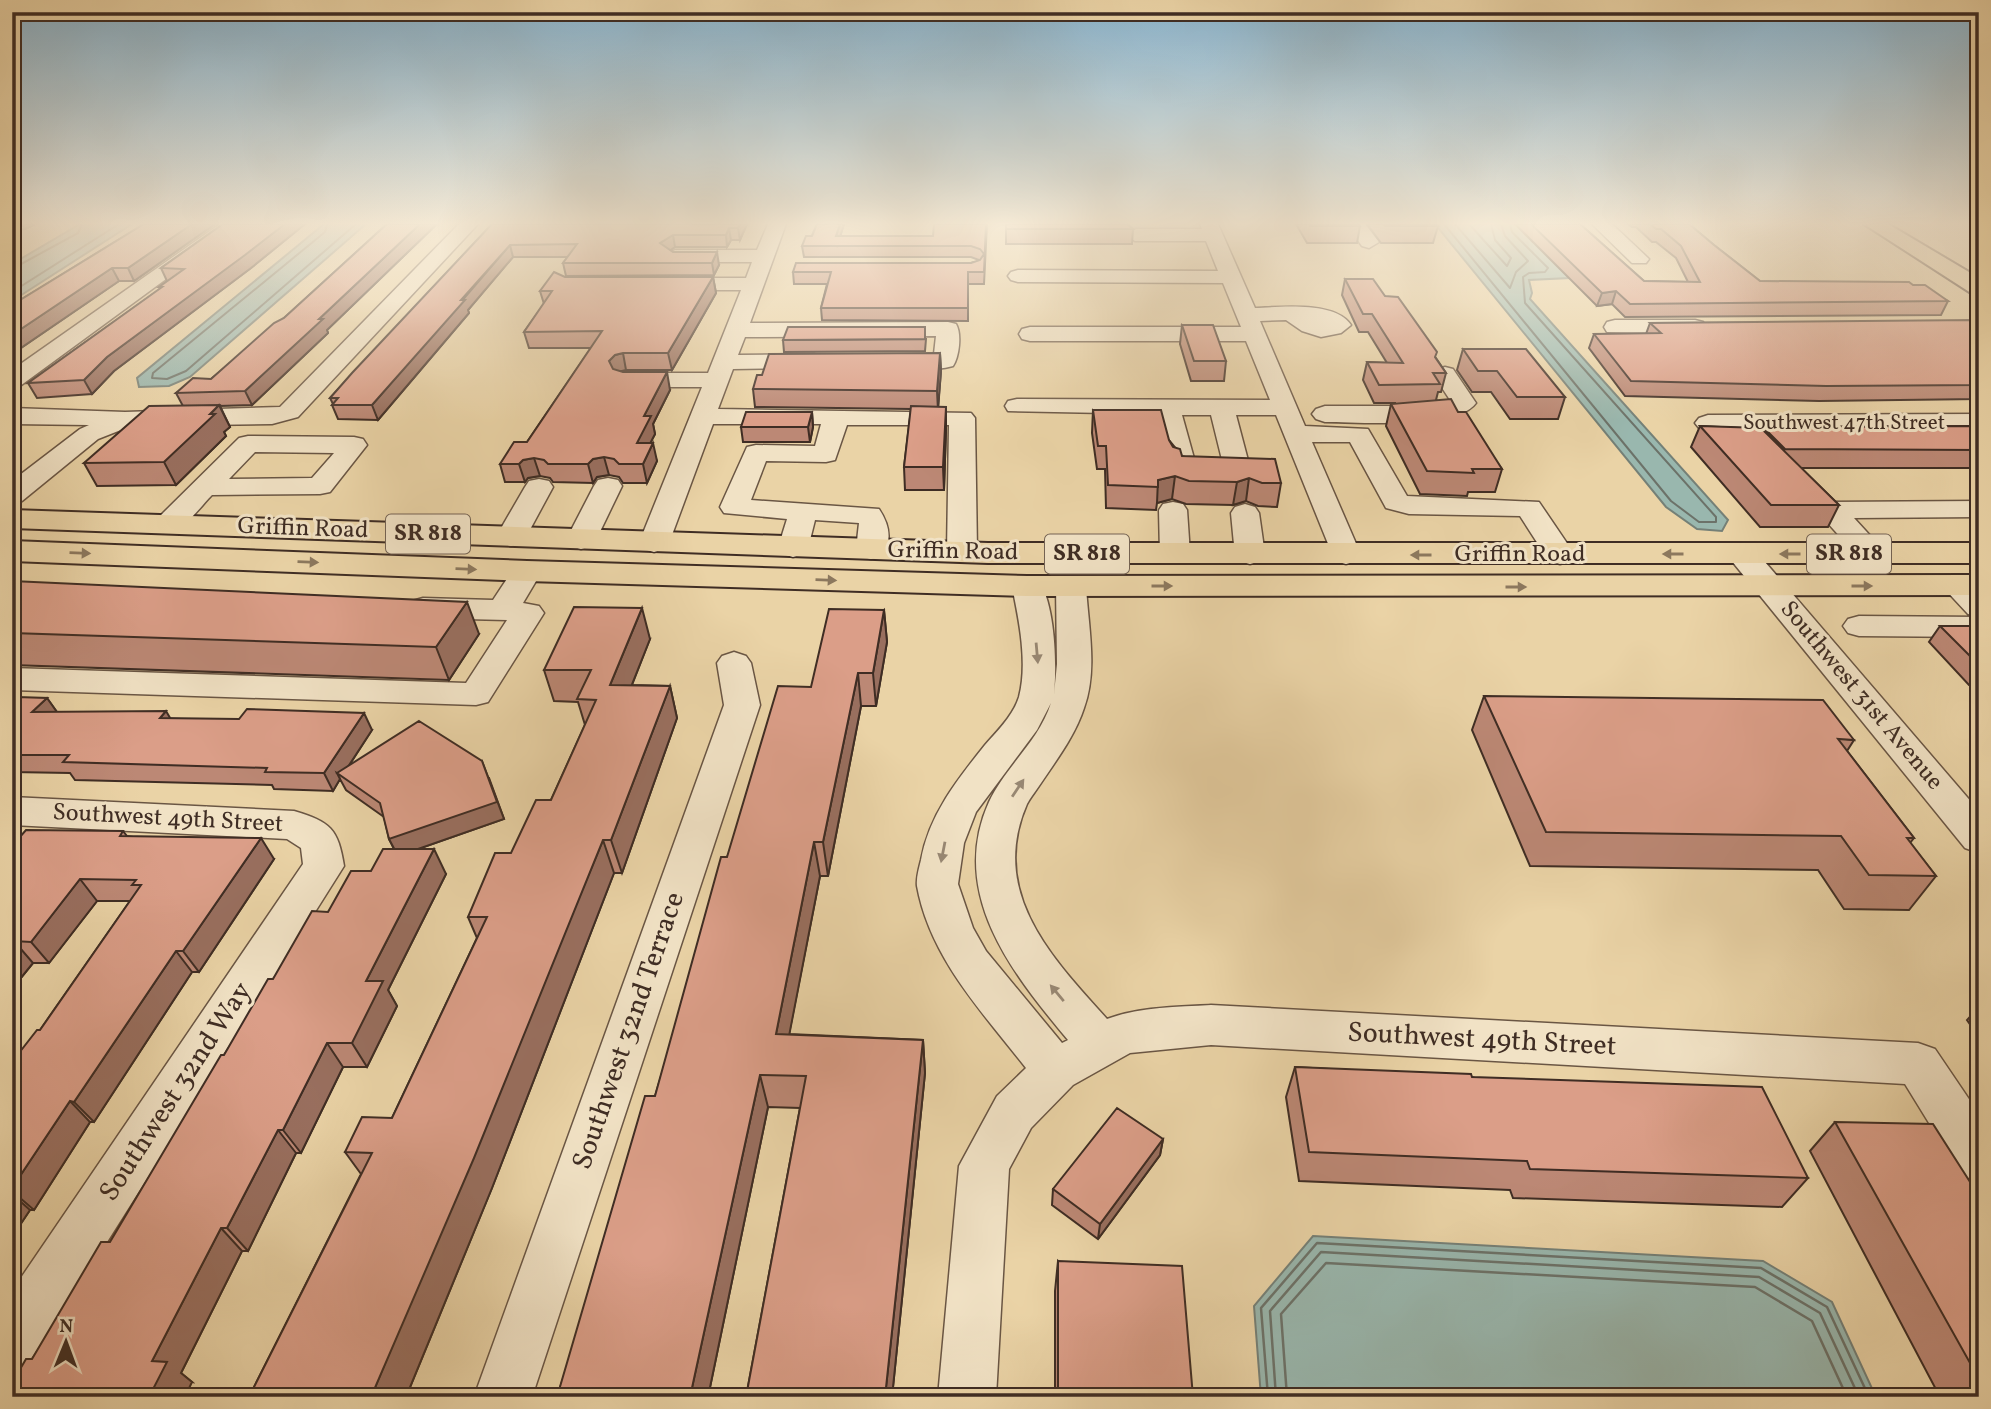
<svg xmlns="http://www.w3.org/2000/svg" width="1991" height="1409" font-family="Vollkorn,serif">
<style>
.water{fill:#99b7ae;stroke:#758077;stroke-width:2}
.lines{fill:none;stroke-linecap:round;stroke-linejoin:round}
.shore-far1{stroke:#6c7269;stroke-width:2}
.shore{stroke:#6c7269;stroke-width:2.5}
.minor-casing{stroke:#6a5644;stroke-width:3}
.major-casing{stroke:#3f2d24;stroke-width:4}
.minor{fill:#f1e2c5;fill-rule:evenodd}
.major{fill:#ead3a6;fill-rule:evenodd}
.wall{fill:#bc8875;stroke:#3f2d24;stroke-width:2}
.shaded-wall{fill:#996f5f;stroke:#3f2d24;stroke-width:2}
.building{fill:#db9e88;stroke:#3f2d24;stroke-width:2}
.oneway{fill:#8c785e}
.oneway2{fill:#988874}
.labels{text-anchor:middle;dominant-baseline:central;stroke-width:6;stroke-linejoin:round;paint-order:stroke}
.far-street-label{font-size:21px;fill:#3f2d24;stroke:#f1e2c5}
.shield{fill:#f1e2c5;stroke:#746354;stroke-width:2}
.shield-label{font-size:23px;font-weight:bold;fill:#3f2d24}
.street-label{font-size:24px;fill:#3f2d24;stroke:#f1e2c5}
.near-street-label{font-size:28px;fill:#3f2d24;stroke:#f1e2c5}
</style>
<rect width="100%" height="100%" fill="#ead3a6"/>
<filter id="stains"><feTurbulence type="fractalNoise" baseFrequency=".00286" numOctaves="4"/><feColorMatrix values="0 0 0 0 .2 0 0 0 0 .09 0 0 0 0 .02 0 0 0 .5 -.17"/></filter>
<radialGradient id="worn" r=".72"><stop offset=".6" stop-color="#630" stop-opacity="0"/><stop offset="1" stop-color="#630" stop-opacity=".3"/></radialGradient>
<!-- water -->
<path class="water" d="M80 224H132L12 301V264Z
M324 224H366L190 377 169 386 139 387 137 378Z
M1435 224H1515L1569 278 1529 280 1532 293 1530 299 1728 520 1722 531 1697 529 1666 507Z
M1313 1236 1763 1261 1832 1302 1876 1397H1261L1254 1306Z"/>
<g class="lines">
<!-- shore-far1 -->
<path class="shore-far1" d="M327 224 325 232 153 373 152 378 167 379 186 371 356 224
M1444 224 1671 501 1699 522H1716V517L1525 303 1523 277 1529 273 1545 272 1548 268 1512 232 1510 224
M1455 224 1510 288 1516 272 1528 261 1505 236 1501 224
M1469 224 1507 266 1511 258 1495 240 1491 224
M12 269 78 233 82 224
M12 292 119 224"/>
<!-- shore -->
<path class="shore" d="M1268 1397 1261 1308 1317 1243 1761 1268 1827 1307 1869 1397
M1276 1397 1270 1311 1321 1252 1759 1277 1820 1313 1859 1397
M1287 1397 1281 1314 1326 1263 1755 1287 1812 1321 1847 1397"/>
<!-- minor casing -->
<g class="minor-casing">
<path id="minor" d="M220 224H241L20 386 12 388V370Z
M459 224H478L298 417 272 424 131 426 98 439 22 501 12 503V481L80 429 89 425 12 424V408L125 412 280 407Z
M768 224H786L750 323 948 322 956 324C962 334 959 357 953 366 934 371 906 371 887 366L883 361 887 356 934 354 936 336 745 337 738 355 814 354 822 356 826 361 822 366 814 368 733 369 718 409 971 413 975 418 977 552 973 558 962 561 951 558 947 552 949 425H847L835 460 826 462 766 461 751 500 879 509C889 524 893 540 882 556L871 559 860 556 856 550 859 523 815 520 808 548 803 554 793 557 783 554 778 548 787 519 724 513 720 507 747 447 756 445 815 446 821 424H713L669 543 664 549 654 552 644 549 639 543 702 387H627L619 385 615 380 619 375 627 373H708L741 290H666L659 288 656 284 659 280 666 278H746L752 262H675L665 256 675 250H757Z
M1200 224H1218L1255 308C1281 307 1335 301 1351 325L1341 333 1321 337 1302 331 1286 320 1260 321 1305 426 1368 429 1407 496 1539 502 1575 555 1571 561 1560 564 1549 561 1520 516 1409 514 1386 508 1350 442H1312L1361 555 1357 561 1346 564 1335 561 1276 415H1236L1250 468 1247 474 1237 476 1227 474 1224 468 1211 415H1182L1195 462 1191 468 1182 470 1173 468 1169 462 1157 414 1008 411 1005 406 1008 401 1017 399 1270 400 1246 341H1030L1022 339 1019 334 1022 329 1030 327H1241L1223 283 1018 282 1011 280 1008 276 1011 272 1018 270 1218 271 1206 241H1135L1126 235 1135 229H1202Z
M1346 224H1365L1379 242 1369 248 1362 246Z
M1592 224H1612L1649 259 1646 263H1632Z
M1615 320H1695L1703 322 1706 327 1703 332 1695 334 1607 332 1604 327 1607 322Z
M1445 367 1453 369 1476 403C1457 430 1358 422 1325 422L1316 419 1312 414 1316 409 1325 406H1434L1450 400 1433 374 1437 369Z
M1979 414V430L1708 431 1699 428 1695 423 1699 418 1708 415Z
M248 436 354 437 363 439 367 445 330 492 320 494 212 495C196 511 182 536 158 530L154 524 158 518 239 438ZM255 452 334 453 312 478 229 479Z
M608 478 618 480 622 486 596 540 591 546 581 549 571 546 566 540 594 486 598 480Z
M539 479 549 481 553 487 526 537 521 543 511 546 501 543 496 537 525 487 529 481Z
M1979 501V517L1854 518 1887 554 1883 560 1872 563 1861 560 1816 510 1820 504 1830 502Z
M1173 502 1183 504 1187 510 1190 554 1186 560 1175 563 1164 560 1160 554 1159 510 1163 504Z
M1245 504 1255 507 1259 513 1265 555 1261 561 1250 564 1239 561 1235 555 1231 513 1235 507Z
M1742 545 1753 548 1979 811V853L1965 848 1731 560 1727 554 1731 548Z
M527 562 538 565 542 571 523 603 539 606 544 613 488 702 476 705 12 690V668L466 683 507 620 423 618 412 615 407 608 412 601 423 598 493 600 516 565Z
M1956 576 1967 578 1979 590V616L1968 614 1941 585 1945 578Z
M1027 577 1038 579C1055 604 1057 664 1054 694L1057 664 1056 586 1060 579 1071 577 1082 579 1086 586C1088 625 1098 670 1084 708 1075 736 1055 762 1039 786 1035 792 1030 798 1027 804 988 893 1053 959 1107 1019 1140 1007 1176 1007 1211 1005L1918 1043 1935 1049 1979 1114V1182L1961 1175 1905 1084 1211 1045 1130 1053 1073 1085 1031 1128 1009 1169 996 1397H938L959 1166 997 1096 1026 1068C983 1013 930 958 917 886 916 878 919 868 921 860 929 815 957 780 985 745 997 731 1013 716 1019 697 1028 663 1019 620 1012 586L1016 579ZM1051 703C1039 741 1006 766 989 802 948 893 1012 973 1068 1040L1062 1043 986 951 973 928 958 884 964 843 976 812 1037 730Z
M1859 616 1979 617V637L1859 636 1848 633 1843 626 1848 619Z
M734 652 746 656 751 663 760 705 532 1397H474L724 705 717 663 722 656Z
M12 797 294 811C331 822 338 829 344 866L32 1361 12 1369V1291L303 864 301 848 287 839 12 825Z"/>
</g>
<!-- major casing -->
<g class="major-casing">
<path id="major" d="M1864 224H1888L1979 278V295L1971 293Z
M12 510 988 543H1979V563H988L12 528Z
M12 541 527 561 1027 576 1979 575V595L1027 596 527 581 12 561Z"/>
</g>
<!-- minor -->
<use href="#minor" class="minor"/>
<!-- major -->
<use href="#major" class="major"/>
</g>
<!-- wall -->
<path class="wall" d="M12 224H35L25 229H12Z
M144 224H215L134 281H119L12 354V305Z
M223 224H305L251 268 114 371 92 394 37 398 28 383 160 289 159 287 167 281 161 268Z
M387 224H437L327 330 328 333 252 405 220 406 230 427 224 432 226 436 176 485 97 486 84 463 183 406 176 393 211 379 284 318Z
M492 224H747L740 240H731L727 247H675L670 250 673 252 719 265 714 275 566 276 563 263 568 257H513L468 310 469 313 378 420 338 419 332 405 333 404 330 398Z
M817 224H844L840 236H933L987 224 984 284H968V321L822 320 821 308 827 284H794L793 272 971 263 979 260 971 257H804L802 246 812 236Z
M1006 224H1129V226L1133 229 1132 244H1006Z
M1296 224H1359L1360 226 1357 243H1307Z
M1367 224H1436L1438 226 1433 243H1381Z
M1515 224H1580L1644 281 1688 282 1676 258 1656 242H1652L1636 227H1632L1628 224H1689L1714 245 1760 281 1913 285 1948 301 1941 315 1625 317 1612 304 1597 306Z
M565 277H713L716 293 672 370H626L621 372 670 390 653 424 655 434 650 443 657 461 647 483H623L619 477 609 475 597 477 593 483 553 482 550 478 540 476 528 478 525 482H505L500 464 527 442 591 348H529L524 332 544 304 540 291Z
M1345 279 1385 296 1436 358 1446 373 1441 392H1438L1436 400 1458 412 1502 469 1495 492H1468L1467 496 1420 494 1386 426 1391 404 1396 403H1374L1363 380 1367 362 1387 363 1368 332H1359L1342 295Z
M1979 322V399L1819 401 1625 396 1589 348 1594 334H1646L1650 323Z
M1182 325 1226 361 1224 381H1191L1180 344Z
M926 339 925 351 784 352 783 340Z
M1463 349 1565 397 1558 419H1510L1491 392H1472L1457 370Z
M940 353 941 371 938 407 946 429 944 490H905L904 467 911 409 755 407 753 389Z
M1093 410 1169 440 1182 456 1281 483 1277 507 1258 506 1246 501 1233 505 1186 504 1172 499 1157 503 1156 510 1106 508 1105 469H1097L1092 433Z
M812 412 813 427 810 442H743L741 427Z
M1700 426 1762 429 1763 427 1979 426V468H1801L1839 505 1828 527H1760L1691 447Z
M12 581 479 634 449 680 12 665Z
M884 610 887 642 876 706H861L828 876H820L789 1034 923 1040 925 1073 892 1397H746L800 1108 768 1107 708 1397H557L655 1096 727 857 811 687Z
M1940 626H1979V685H1969L1929 642Z
M650 639 632 685 670 686 677 718 622 873H614L492 1188 406 1397H249L361 1174 345 1152 392 1118 477 938 468 917 551 800 585 725 578 702 554 701 544 670Z
M1484 696 1854 740 1847 751 1914 838 1910 843 1936 876 1909 910 1844 909 1818 870 1530 866 1472 730Z
M47 698 57 712 372 730 350 764 489 778 504 819 418 849 446 874 388 990 397 1006 367 1067H343L301 1153H296L248 1251H242L181 1373 192 1382 32 1359 110 1242 224 1055 273 979 328 912 394 849 389 839 384 817 346 790 340 779 333 791 274 789 272 785 75 780 70 773 12 772V701Z
M123 831 127 836 274 859 199 972H192L94 1122H90L34 1210H30L12 1237V1062L40 1030 130 901H97L49 963H33L12 989V846Z
M1979 1007V1037L1967 1020Z
M1295 1067 1472 1077 1808 1178 1782 1207 1513 1198 1510 1190 1299 1181 1286 1097Z
M1835 1122 1979 1196V1397H1940L1810 1151Z
M1163 1139 1160 1155 1098 1239 1052 1205 1053 1189Z
M1058 1261 1193 1397H1055V1291Z"/>
<!-- shaded-wall -->
<path class="shaded-wall" d="M22 224H35L25 229Z
M192 224H215L134 281 128 268Z
M285 224H305L251 268 114 371 92 394 84 380 107 357Z
M420 224H437L327 330 328 333 252 405 245 391 319 319Z
M740 224H747L740 240 738 228Z
M840 224H844L837 247 836 236Z
M729 228 731 240 727 247 726 235Z
M673 235 675 247 663 255 660 243Z
M510 245 513 257 468 310 469 313 378 420 372 405Z
M717 252 719 265 714 275 712 263Z
M112 268 119 281 12 354V335Z
M713 277 716 293 672 370 668 353Z
M1616 291 1612 304 1597 306 1602 293Z
M623 353 626 370 618 372 613 378 609 361 615 355Z
M940 353 941 371 938 410 937 391Z
M667 372 670 390 653 424 655 434 641 461 637 443 644 416Z
M219 405 230 427 224 432 226 436 176 485 164 462Z
M946 407V429L944 490 943 467Z
M812 412 813 427 810 442 808 427Z
M653 443 657 461 647 483 643 464Z
M604 457 609 475 597 477 593 483 588 464 593 459Z
M534 458 540 476 528 478 525 482 519 464 523 460Z
M1175 476 1172 499 1157 503 1158 480Z
M1249 478 1246 501 1233 505 1237 482Z
M467 602 479 634 449 680 436 647Z
M642 608 650 639 619 717 610 685Z
M884 610 887 642 876 706 873 673Z
M858 673 861 706 828 876 823 842Z
M670 686 677 718 622 873 611 840Z
M47 698 59 715 32 712Z
M166 711 176 728 160 718Z
M364 713 372 730 342 776 337 773 340 779 333 791 324 773Z
M482 761 504 819 398 856 389 839Z
M261 838 274 859 199 972 183 951Z
M603 840 614 873 492 1188 406 1397H371Z
M814 842 820 876 783 1067 776 1034Z
M434 849 446 874 388 990 397 1006 367 1067 352 1043 366 981Z
M80 879 97 901 49 963 31 942Z
M14 941 33 963 12 989V943Z
M176 951 192 972 94 1122 74 1102Z
M923 1040 925 1073 892 1397H885Z
M327 1043 343 1067 301 1153 283 1130Z
M760 1075 768 1107 708 1397H690Z
M70 1101 90 1122 34 1210 12 1191V1188Z
M278 1130 296 1153 248 1251 227 1228Z
M1163 1139 1160 1155 1098 1239 1100 1224Z
M12 1194 30 1210 12 1237Z
M221 1228 242 1251 181 1373 192 1382 185 1397H149L152 1361Z"/>
<!-- building -->
<path class="building" d="M144 224H192L128 268H112L12 335V305Z
M223 224H285L245 255 107 357 84 380 28 383 162 287H159L184 269 161 268Z
M387 224H420L319 319H323L245 391 176 393 193 378 211 379 274 323 284 318Z
M492 224H740L738 228H729L726 235H673L660 243 673 252H717L712 263H563L577 244 510 245 461 300H465L372 405H332L338 398H330L352 373Z
M817 224H840L836 236H933L934 224H986L984 272H968V308H821L831 272H793L796 263H971L980 260 984 254 980 249 971 246H802L806 236H812Z
M1006 224H1127L1133 229H1006Z
M1309 224H1359L1360 226H1310Z
M1384 224H1436L1438 226H1385Z
M1531 224H1580L1644 281 1700 282 1681 246 1661 229H1656L1650 224H1689L1714 245 1760 281 1909 282 1913 285H1925L1948 301 1630 304 1616 291 1602 293Z
M554 272 565 277H713L668 353H623L615 355 609 361 613 369 623 372H667L644 416H651L637 443H653L643 464H619L614 459 604 457 593 459 588 464H548L544 460 534 458 523 460 519 464H500L514 442H527L602 331 524 332 552 291H540Z
M1345 279H1373L1385 296 1398 297 1437 352 1435 357 1446 373H1433L1440 384 1379 385 1367 362 1403 363 1372 314H1363Z
M1975 320 1979 322V385L1826 386 1631 381 1594 334 1661 333 1650 323Z
M1182 325H1213L1226 361H1194Z
M788 327H925V339L783 340Z
M1463 349H1526L1565 397H1517L1497 371H1478Z
M940 353 937 391 753 389 757 375H762L769 354Z
M1451 399 1458 412H1466L1502 469H1472L1474 473 1427 471 1391 404Z
M219 405 210 414H215L164 462 84 463 149 406Z
M911 406 946 407 943 467H904Z
M1093 410H1161L1169 440 1173 447 1180 449 1182 456 1275 459 1281 483H1262L1249 478 1237 482 1189 481 1175 476 1158 480V487L1108 485 1106 446H1098Z
M746 412H812L808 427H741Z
M1700 426 1761 428 1839 505H1771Z
M1979 426V450L1785 449 1763 427Z
M12 581 467 602 436 647 12 633Z
M574 607 642 608 610 685 670 686 611 840H603L474 1158 371 1397H249L372 1153 345 1152 362 1117 392 1118 487 917H468L495 853H511L536 800H551L596 700 577 699 591 670H544Z
M829 609 884 610 873 673H858L823 842H814L776 1034 923 1040 885 1397H746L806 1076 760 1075 690 1397H557L645 1096H655L721 857H727L778 686 811 687Z
M1940 626H1979V665Z
M1484 696 1823 700 1854 740 1838 739 1914 838H1907L1936 876 1869 875 1841 836 1546 832Z
M17 697 47 698 32 712 166 711 160 718 239 719 247 709 364 713 324 773 265 772 267 768 63 762 69 755H12V701Z
M419 721 482 761 497 802 389 839 380 803 337 773Z
M26 830 123 831 120 836 261 838 183 951H176L74 1102 70 1101 12 1188V1062L37 1030H40L141 885H132L136 880 80 879 31 942 14 941 12 943V846Z
M383 849H434L366 981H383L352 1043H327L283 1130H278L227 1228H221L152 1361 167 1362 149 1397H12V1383L26 1359H32L101 1242H110L221 1055H224L268 979H273L312 911 328 912 351 871H371Z
M1295 1067 1471 1074 1472 1077 1762 1087 1808 1178 1530 1169 1527 1161 1309 1152Z
M1117 1108 1163 1139 1100 1224 1053 1189Z
M1835 1122 1933 1124 1979 1196V1379Z
M1058 1261 1182 1266 1193 1397H1058Z"/>
<!-- one-way arrows -->
<defs><path id="oneway-solid" d="M-6-.8H1V-3.2L6.5 0L1 3.2V.8H-6Z" transform="scale(1.75)"/></defs>
<g class="oneway">
<use href="#oneway-solid" transform="translate(80 553) rotate(2)"/>
<use href="#oneway-solid" transform="translate(1673 554) rotate(180)"/>
<use href="#oneway-solid" transform="translate(1790 554) rotate(180)"/>
<use href="#oneway-solid" transform="translate(1421 555) rotate(180)"/>
<use href="#oneway-solid" transform="translate(308 562) rotate(2)"/>
<use href="#oneway-solid" transform="translate(466 569) rotate(2)"/>
<use href="#oneway-solid" transform="translate(826 580) rotate(2)"/>
<use href="#oneway-solid" transform="translate(1162 586)"/>
<use href="#oneway-solid" transform="translate(1862 586)"/>
<use href="#oneway-solid" transform="translate(1516 587)"/>
</g>
<g class="oneway2">
<use href="#oneway-solid" transform="translate(1037 653) rotate(85)"/>
<use href="#oneway-solid" transform="translate(1018 788) rotate(-56)"/>
<use href="#oneway-solid" transform="translate(943 852) rotate(101)"/>
<use href="#oneway-solid" transform="translate(1057 993) rotate(-130)"/>
</g>
<!-- sky -->
<linearGradient id="sky" x2="0" y2="1"><stop stop-color="#88b5d1"/><stop offset="0.53" stop-color="#f6ebd7"/><stop offset="1" stop-color="#f6ebd7" stop-opacity="0"/></linearGradient>
<rect width="1991" height="421" fill="url(#sky)"/>
<g class="labels">
<!-- far-street labels -->
<g class="far-street-label">
<text x="1844" y="423">Southwest 47th Street</text>
</g>
<!-- shield labels -->
<g class="shield">
<rect x="386" y="514.5" width="84" height="39" rx="5"/>
<rect x="1045" y="534.5" width="84" height="39" rx="5"/>
<rect x="1807" y="534.5" width="84" height="39" rx="5"/>
</g>
<g class="shield-label">
<text x="428" y="534">SR 818</text>
<text x="1087" y="554">SR 818</text>
<text x="1849" y="554">SR 818</text>
</g>
<!-- street labels -->
<g class="street-label">
<text transform="translate(303 529) rotate(2)">Griffin Road</text>
<text transform="translate(953 552) rotate(1)">Griffin Road</text>
<text x="1520" y="555">Griffin Road</text>
<text transform="translate(1861 696) rotate(50)">Southwest 31st Avenue</text>
<text transform="translate(168 819) rotate(3)">Southwest 49th Street</text>
</g>
<!-- near-street labels -->
<g class="near-street-label">
<text transform="translate(629 1031) rotate(-71)">Southwest 32nd Terrace</text>
<text transform="translate(1482 1040) rotate(3)">Southwest 49th Street</text>
<text transform="translate(176 1092) rotate(-57)">Southwest 32nd Way</text>
</g>
</g>
<!-- margin -->
<rect width="1991" height="1409" fill="none" stroke="#ead3a6" stroke-width="42"/>
<rect x="14" y="14" width="1963" height="1381" fill="none" stroke="#3f2d24" stroke-width="3.5"/>
<rect x="21" y="21" width="1949" height="1367" fill="none" stroke="#3f2d24" stroke-width="2"/>
<!-- north arrow -->
<g transform="translate(66 1342) rotate(1)" stroke="#f1e2c5" stroke-width="5" paint-order="stroke">
<path d="M0-5L12 26L0 18L-12 26Z" fill="#3f2d24"/>
<text y="-10" font-size="19" font-weight="bold" text-anchor="middle" fill="#3f2d24">N</text>
</g>
<rect width="100%" height="100%" filter="url(#stains)"/>
<rect width="100%" height="100%" fill="url(#worn)"/>
</svg>
